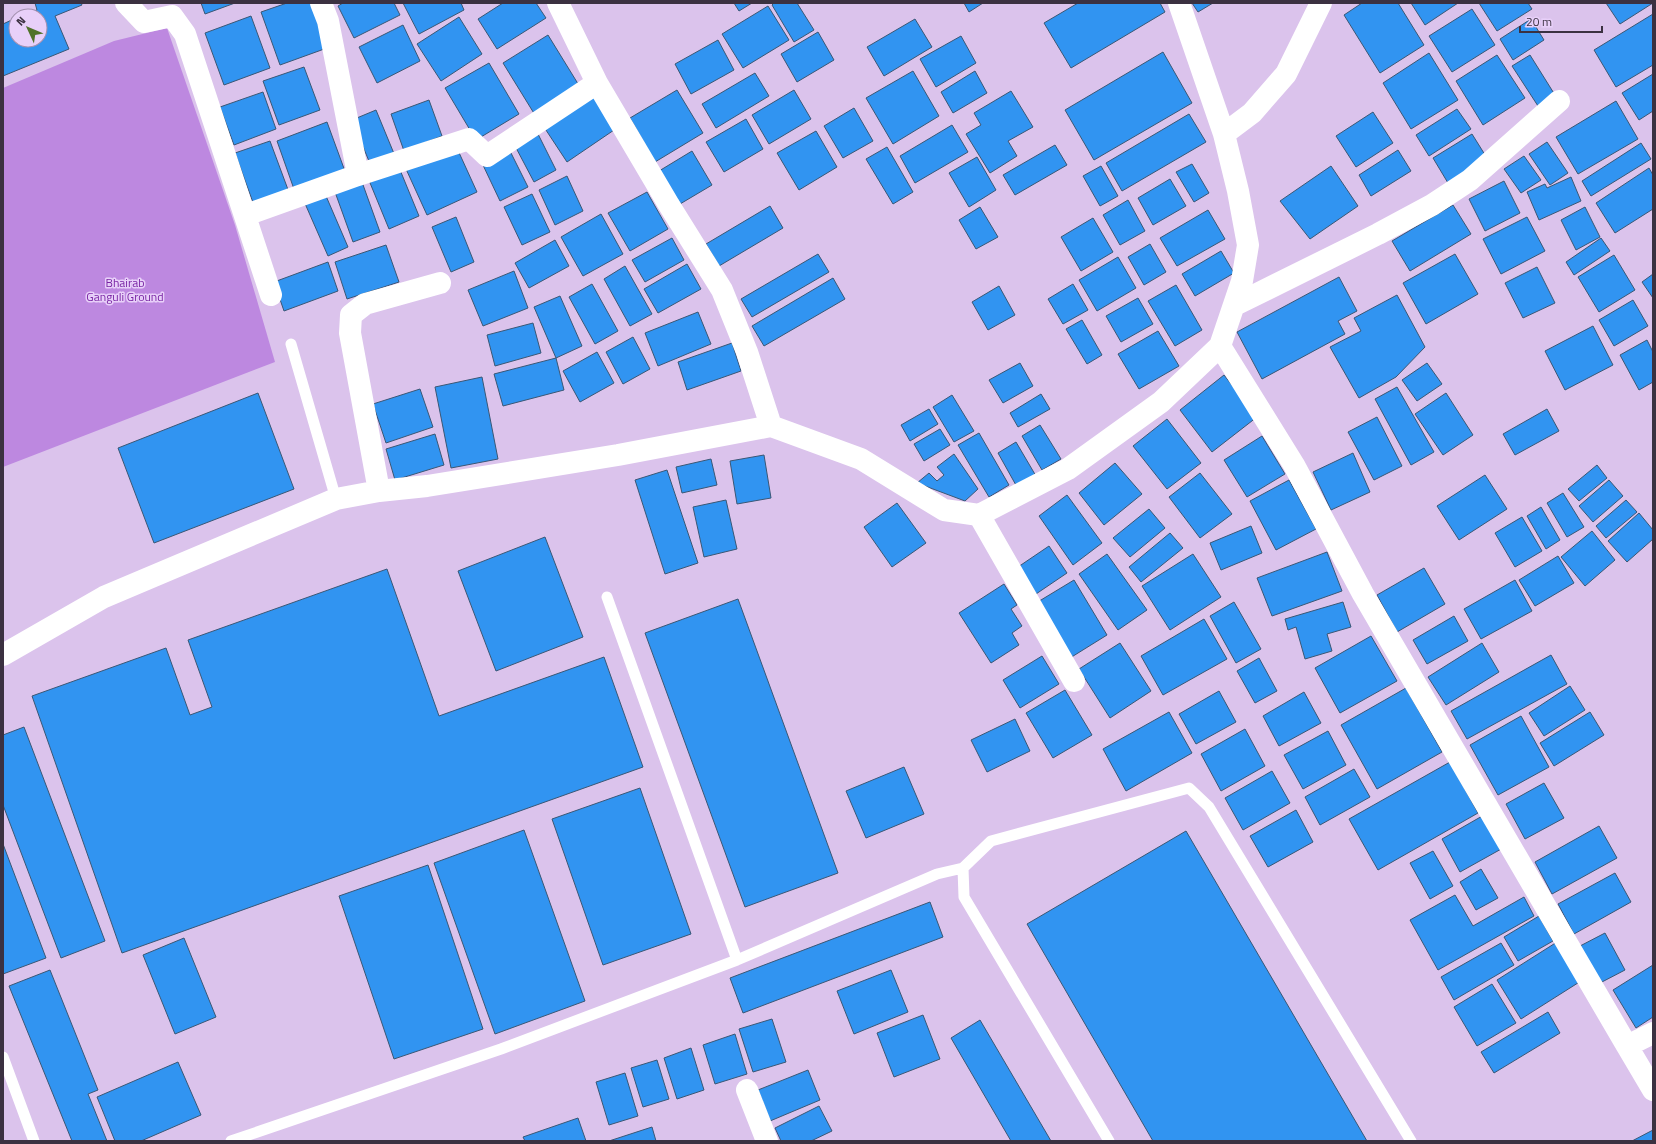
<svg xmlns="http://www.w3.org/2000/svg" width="1656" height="1144" font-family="'Titillium Web',sans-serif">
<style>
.green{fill:#bd88e0}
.building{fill:#3194f1;stroke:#3a5775}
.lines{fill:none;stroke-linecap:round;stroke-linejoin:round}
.service{stroke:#fff;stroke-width:11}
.minor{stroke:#fff;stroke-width:22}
.labels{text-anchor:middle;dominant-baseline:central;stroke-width:3;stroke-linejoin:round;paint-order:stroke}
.park-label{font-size:12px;fill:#7925a4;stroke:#e8d0f9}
</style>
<rect width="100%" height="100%" fill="#dbc3ec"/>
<!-- green -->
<path class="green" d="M167 28 235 225 275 362 3 467V88L114 41Z"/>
<!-- building -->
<path class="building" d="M35 3H81L82 5 55 16 69 49 3 76V24L16 18V40H40V16H21L37 10Z
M201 3H235L205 14Z
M287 3H311L327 48 280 65 261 12Z
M343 3H394L400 15 354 38 338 6Z
M403 3H461L464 10 419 34Z
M503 3H536L546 18 497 49 478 19Z
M734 3H752L739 11Z
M774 3H797L814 30 794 42 772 5Z
M964 3H983L969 12Z
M1078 3H1160L1165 12 1071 68 1044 23Z
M1192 3H1213L1198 12Z
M1362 3H1398L1424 45 1380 73 1344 15Z
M1411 3H1458L1425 25Z
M1479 3H1528L1532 9 1497 31Z
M1606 3H1653L1620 24Z
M768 6 789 40 743 68 722 34Z
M1472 9 1495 45 1452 72 1429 36Z
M1653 14V65L1616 87 1594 50Z
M251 16 270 68 224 85 205 33Z
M459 17 482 54 441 81 417 44Z
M915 19 932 47 884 76 867 47Z
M1531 19 1544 40 1513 60 1500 39Z
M403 25 420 61 377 83 359 47Z
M818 32 834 60 797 82 781 54Z
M548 35 580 87 535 115 503 63Z
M961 36 976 63 936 87 920 59Z
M718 40 734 70 691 94 675 64Z
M1163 52 1192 103 1094 160 1065 110Z
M1429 53 1458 100 1411 129 1383 83Z
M1497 55 1525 98 1483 125 1456 81Z
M1530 55 1555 95 1538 106 1512 66Z
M489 63 519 114 476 140 445 88Z
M304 67 320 110 279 125 263 81Z
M913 71 939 116 893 144 866 98Z
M975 71 987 93 953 113 941 92Z
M755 73 769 96 716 128 702 104Z
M1653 74V111L1639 120 1622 93Z
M677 90 703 133 655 162 630 118Z
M794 90 811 119 769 144 752 115Z
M592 91 617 128 567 162 542 124Z
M1011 91 1033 127 1008 141 1017 156 990 173 966 134 981 125 974 113Z
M263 92 276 129 234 145 220 107Z
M429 100 442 136 404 151 391 114Z
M1616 101 1638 139 1578 174 1556 137Z
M854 108 873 141 843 158 824 126Z
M1457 109 1471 129 1429 156 1416 135Z
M376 110 395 156 371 166 352 120Z
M1373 112 1393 143 1356 167 1336 136Z
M1189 114 1206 142 1122 191 1106 163Z
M746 119 763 149 724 172 706 142Z
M327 122 346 174 295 192 277 141Z
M952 125 968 152 915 183 900 156Z
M816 131 837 167 799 190 777 153Z
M537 132 556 170 534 182 514 144Z
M1472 134 1487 158 1448 183 1433 158Z
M270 141 290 195 255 208 235 153Z
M1547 142 1568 173 1550 185 1529 154Z
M1641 143 1651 159 1591 196 1582 181Z
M1055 145 1067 165 1015 195 1003 175Z
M456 146 477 192 427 215 406 169Z
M887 147 913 192 893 204 866 159Z
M509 149 528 187 500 201 482 163Z
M1398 150 1411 171 1371 196 1359 175Z
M692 151 712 185 680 204 659 171Z
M1524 156 1541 180 1521 193 1504 169Z
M977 157 996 190 969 207 949 173Z
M1192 164 1209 193 1194 202 1176 172Z
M398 165 419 216 389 229 368 178Z
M1101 166 1118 196 1100 206 1083 176Z
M1331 166 1358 206 1310 239 1280 201Z
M1649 168 1653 175V209L1615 233 1596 203Z
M567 176 583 211 555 225 539 190Z
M1571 177 1581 201 1539 220 1527 192 1545 184 1547 188Z
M1170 179 1186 206 1153 225 1138 198Z
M1504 181 1520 213 1485 231 1469 199Z
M362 182 380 232 353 242 335 192Z
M323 189 348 247 328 256 303 199Z
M647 192 668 229 630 251 608 213Z
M532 194 550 232 522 245 504 207Z
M1128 200 1145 231 1120 245 1103 215Z
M1453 205 1471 234 1410 271 1392 241Z
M770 206 783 228 719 266 706 244Z
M980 207 998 237 976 249 959 220Z
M1585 207 1600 237 1576 250 1561 220Z
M1208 210 1225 239 1177 266 1160 238Z
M601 214 623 254 583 276 561 237Z
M456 217 474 262 451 272 432 227Z
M1527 217 1545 251 1501 274 1483 239Z
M1093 218 1113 252 1081 271 1061 237Z
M672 238 684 260 645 282 632 260Z
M1601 238 1610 251 1574 275 1566 262Z
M555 240 569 266 529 288 515 263Z
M1150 244 1166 272 1144 285 1128 257Z
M386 245 399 282 347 299 335 262Z
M1221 251 1234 273 1195 296 1182 274Z
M818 254 829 272 752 317 741 299Z
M1455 254 1478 294 1426 324 1403 283Z
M1614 255 1635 290 1599 312 1578 277Z
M1118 257 1136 288 1097 311 1079 280Z
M328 262 338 291 284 311 274 282Z
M687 264 701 289 658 313 644 289Z
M625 266 652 314 630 326 604 279Z
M1537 267 1555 303 1523 318 1505 283Z
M514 271 528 308 483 326 468 290Z
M1653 274V298L1642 282Z
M1339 277 1357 311 1338 321 1345 334 1262 379 1237 332Z
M833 278 845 299 764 346 752 326Z
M592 284 618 331 595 344 569 297Z
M1073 284 1088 310 1063 324 1048 299Z
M1176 285 1202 330 1175 346 1148 301Z
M999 286 1015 315 988 330 972 302Z
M1397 295 1425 347 1396 377 1359 398 1330 347 1361 331 1354 318Z
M560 296 582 346 556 358 534 307Z
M1138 298 1153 324 1121 342 1106 316Z
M1633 300 1648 326 1614 346 1599 320Z
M698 312 711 344 658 366 645 333Z
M1082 320 1102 355 1087 364 1066 329Z
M533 323 541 353 495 366 487 335Z
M1593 326 1613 365 1565 390 1545 351Z
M1158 331 1179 366 1139 389 1118 354Z
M633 337 650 369 623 384 606 352Z
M1647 340 1653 352V382L1639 390 1620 355Z
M732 343 741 371 687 390 678 362Z
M597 352 614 383 580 402 563 371Z
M556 358 564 390 503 406 494 374Z
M1020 363 1033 386 1003 403 989 380Z
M1427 363 1442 384 1417 401 1402 380Z
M1224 375 1257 417 1212 452 1180 410Z
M482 377 498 459 451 468 435 387Z
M1397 387 1434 452 1411 465 1375 399Z
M420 389 433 427 386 443 373 404Z
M258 393 294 489 154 543 118 448Z
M1446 393 1473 435 1443 455 1415 414Z
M1041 394 1050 409 1018 427 1010 413Z
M952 395 974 431 954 442 933 407Z
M929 409 938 424 910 441 901 425Z
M1547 409 1559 431 1515 455 1503 434Z
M1377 417 1402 466 1374 480 1348 432Z
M1167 419 1201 463 1167 489 1133 446Z
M1040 425 1061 459 1042 470 1022 436Z
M940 429 950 445 924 461 914 444Z
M979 433 1009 485 989 497 958 445Z
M435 434 444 465 395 480 386 449Z
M1262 436 1285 474 1247 497 1224 460Z
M1016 442 1036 476 1017 487 998 453Z
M1353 453 1370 492 1331 510 1313 472Z
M954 454 978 489 965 501 917 483 929 473 937 481 944 475 937 467Z
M764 455 771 498 737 504 730 461Z
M711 459 717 485 682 493 676 467Z
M1115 463 1142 494 1104 525 1079 493Z
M1597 465 1607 478 1579 501 1568 489Z
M667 470 698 563 665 574 635 480Z
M1200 473 1232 514 1200 538 1169 497Z
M1485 475 1507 509 1459 540 1437 506Z
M1289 480 1316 529 1276 550 1250 501Z
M1609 480 1623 496 1593 522 1579 506Z
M1563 493 1584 527 1567 537 1547 503Z
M1067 495 1102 543 1073 565 1039 516Z
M726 500 737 549 704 557 693 507Z
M1626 500 1637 512 1606 538 1596 526Z
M897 503 926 543 892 567 864 527Z
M1541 507 1560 540 1546 549 1527 516Z
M1149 509 1165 528 1130 557 1113 538Z
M1639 513 1653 530V539L1627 562 1608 541Z
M1522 517 1542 551 1515 567 1495 533Z
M1251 526 1262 553 1221 570 1210 543Z
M1592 531 1615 560 1585 586 1561 557Z
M1170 533 1183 548 1141 582 1129 567Z
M545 537 583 637 496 671 458 571Z
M1049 546 1067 573 1036 594 1018 567Z
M1327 552 1342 591 1272 616 1257 578Z
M1107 554 1147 610 1118 630 1079 574Z
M1193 554 1221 597 1170 630 1142 586Z
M1558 556 1574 583 1535 606 1519 580Z
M1424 568 1445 604 1397 632 1377 595Z
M387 569 439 716 604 657 643 767 122 953 32 696 166 648 190 715 212 707 188 640Z
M1074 580 1107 635 1070 658 1036 603Z
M1515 580 1532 611 1481 639 1464 609Z
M1004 584 1017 605 1011 609 1022 626 1012 633 1019 645 991 663 959 613Z
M738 599 838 873 745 907 645 633Z
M1234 602 1261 649 1236 663 1210 616Z
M1343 602 1351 627 1327 634 1332 651 1305 659 1296 627 1288 630 1285 619Z
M1454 616 1468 641 1427 664 1413 640Z
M1204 619 1227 659 1163 695 1141 656Z
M1371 636 1397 681 1340 713 1315 668Z
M1120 643 1151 691 1110 718 1079 669Z
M1482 643 1499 672 1446 705 1428 677Z
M1551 655 1567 684 1467 739 1451 711Z
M1042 656 1059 684 1020 708 1003 680Z
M1259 658 1277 691 1255 703 1237 671Z
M1570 686 1585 710 1544 736 1529 713Z
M1406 688 1442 752 1377 789 1341 725Z
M1065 690 1092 735 1053 758 1026 713Z
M1219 691 1236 722 1196 744 1179 714Z
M1304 692 1321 723 1279 746 1263 716Z
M1169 712 1192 753 1126 791 1103 749Z
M1590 712 1604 735 1554 766 1540 743Z
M1521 716 1549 767 1498 795 1470 745Z
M1015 719 1030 751 987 772 971 740Z
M24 727 105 941 61 958 3 805V735Z
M1245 729 1265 766 1221 791 1201 754Z
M1328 731 1346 765 1303 789 1284 755Z
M1450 762 1478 813 1378 870 1349 819Z
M904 767 924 814 866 838 846 791Z
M1354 769 1370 797 1320 825 1305 797Z
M1272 771 1290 803 1243 830 1225 798Z
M1544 783 1564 818 1525 839 1506 804Z
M640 788 691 934 603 965 552 819Z
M1296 810 1313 842 1268 867 1250 836Z
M1484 815 1503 848 1460 872 1442 839Z
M1599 826 1617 858 1552 894 1535 862Z
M524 830 585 1001 495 1034 434 863Z
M1186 831 1367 1141H1153L1027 924Z
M3 844 46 958 3 974Z
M1433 851 1453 886 1430 899 1410 863Z
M428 865 483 1029 394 1059 339 896Z
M1481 869 1498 898 1476 910 1460 882Z
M1615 873 1631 902 1574 934 1558 904Z
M1455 895 1473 926 1524 897 1534 916 1438 970 1410 920Z
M930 902 943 937 743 1013 730 978Z
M1539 916 1553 941 1518 961 1504 937Z
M1605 933 1625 970 1600 983 1580 946Z
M184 938 216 1017 175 1034 143 955Z
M1557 942 1581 981 1521 1019 1497 980Z
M1501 943 1514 965 1454 1000 1441 977Z
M1653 965V1017L1636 1028 1613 990Z
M50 970 98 1090 88 1094 107 1141H72L9 986Z
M891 970 908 1012 854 1034 837 991Z
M1492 984 1516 1023 1477 1046 1454 1007Z
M1548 1012 1560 1033 1494 1073 1481 1052Z
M923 1015 940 1059 894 1077 877 1033Z
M772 1019 786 1062 753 1072 739 1029Z
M980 1020 1051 1141H1011L951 1038Z
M735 1034 747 1074 715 1084 703 1045Z
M691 1048 704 1090 677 1099 664 1058Z
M657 1060 669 1099 643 1107 631 1068Z
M178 1062 201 1115 141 1141H115L97 1097Z
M808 1070 820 1100 770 1121 758 1090Z
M625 1073 638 1116 609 1125 596 1082Z
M819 1106 832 1131 811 1141H781L775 1128Z
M578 1118 586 1141H525L523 1137Z
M652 1127 656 1141H609Z
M1653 1130V1141H1632Z"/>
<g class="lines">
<!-- service -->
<path class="service" d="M291 344 336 499
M607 597 737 960
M963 868 964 897 1109 1141
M3 1057 34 1141
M231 1141 501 1049 737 960 937 874 963 868 991 841 1189 788 1209 807 1411 1141"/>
<!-- minor -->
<path class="minor" d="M126 3 144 22 172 16 185 34 271 295
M558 3 597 83 669 205 722 290 747 352 771 426
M1224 134 1252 113 1286 74 1321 3
M358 175 469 139 487 156 597 83
M246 215 358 175 328 21 321 3
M1235 305 1378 234 1432 205 1470 180 1559 101
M1220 346 1294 465 1363 594 1627 1046 1653 1033
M379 491 350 333 351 315 365 304 440 283
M979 515 1074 681
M3 655 104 597 336 499 379 491 427 486 618 455 771 426 861 459 944 510 979 515 1068 469 1161 402 1220 346 1242 281 1248 245 1238 191 1224 134 1179 3
M1627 1046 1653 1090
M747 1090 767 1141"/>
</g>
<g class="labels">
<!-- park labels -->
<g class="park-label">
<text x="125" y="282">Bhairab<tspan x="125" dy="14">Ganguli Ground</tspan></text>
</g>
</g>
<!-- border -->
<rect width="1656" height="1144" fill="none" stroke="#3b3141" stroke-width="8"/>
<!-- north arrow -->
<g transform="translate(28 28) rotate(314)"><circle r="19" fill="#e8d0f9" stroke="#a390af"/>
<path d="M0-3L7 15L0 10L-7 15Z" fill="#50722a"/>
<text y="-6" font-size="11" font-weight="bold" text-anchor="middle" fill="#3b3141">N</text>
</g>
<!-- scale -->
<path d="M1520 26v6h82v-6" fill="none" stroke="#3b3141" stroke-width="2"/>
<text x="1526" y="26" font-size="12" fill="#3b3141" stroke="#e8d0f9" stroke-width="3" paint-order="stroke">20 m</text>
</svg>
